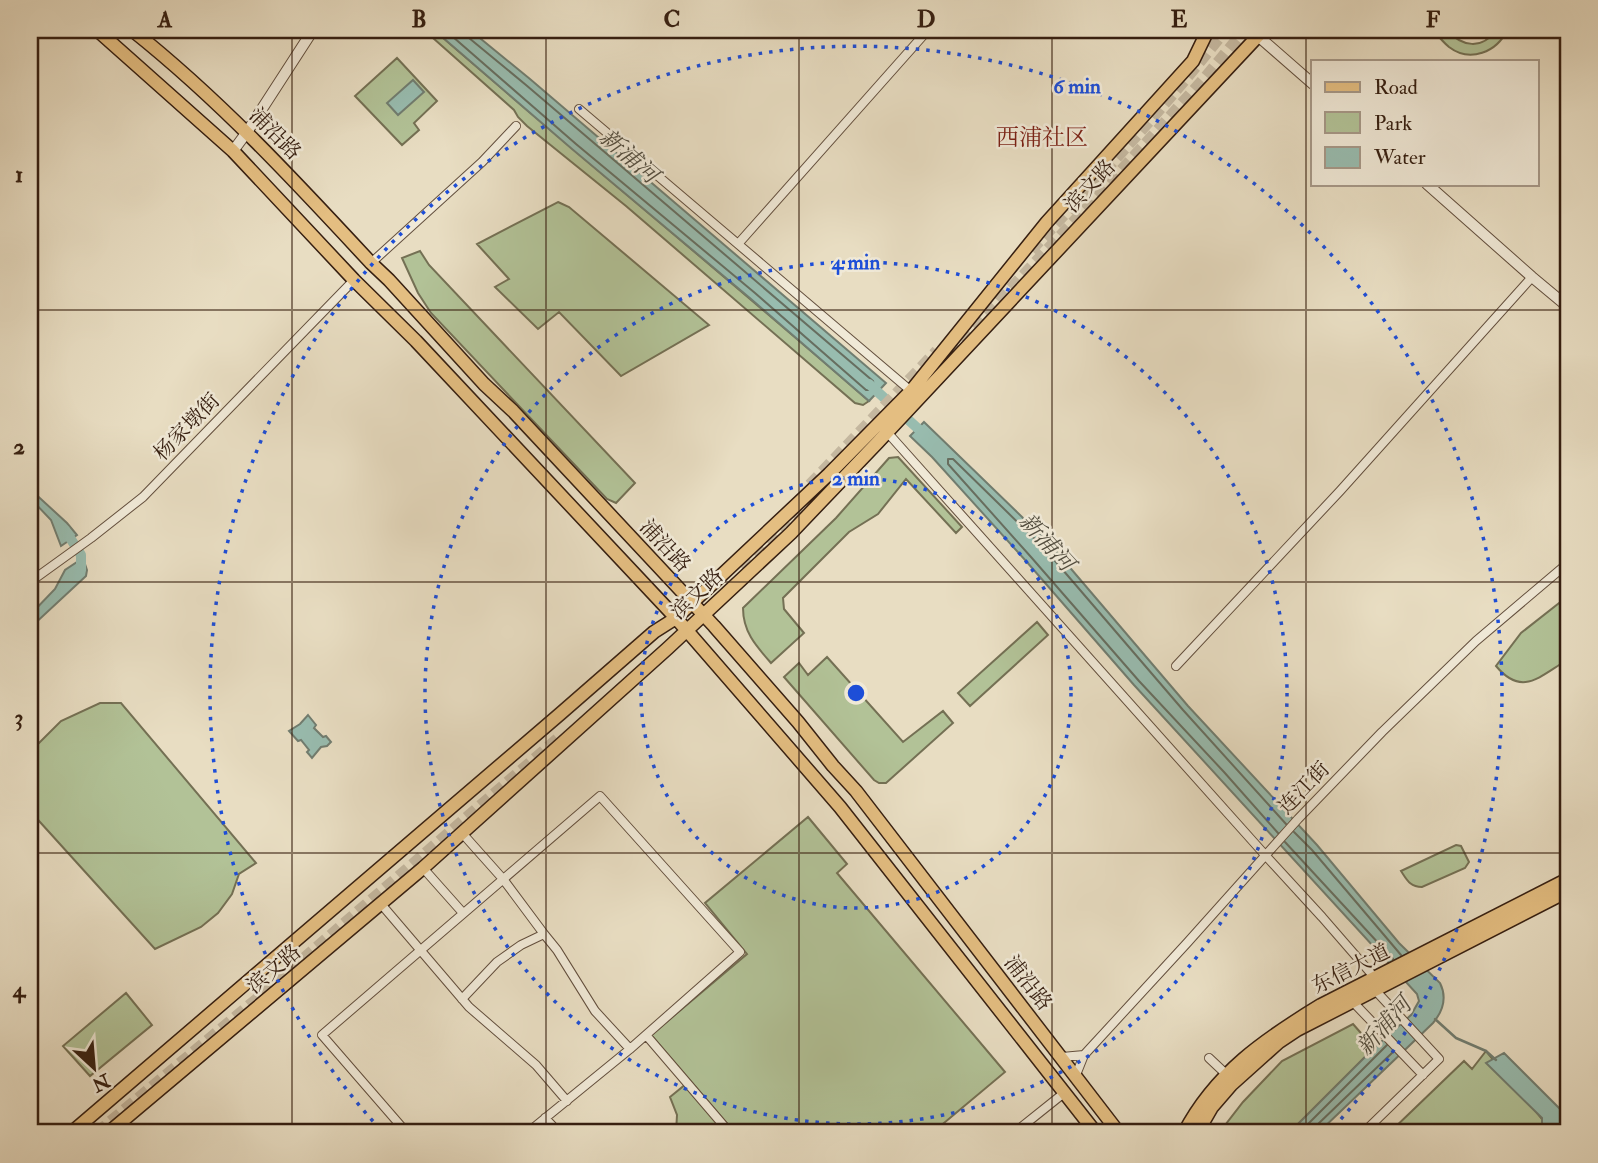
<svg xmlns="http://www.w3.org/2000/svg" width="1598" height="1163" font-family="'IM FELL Double Pica','Noto Serif SC',serif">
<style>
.green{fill:#b2c297;stroke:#747054;stroke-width:2}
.water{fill:#98bcaf;stroke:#717d70;stroke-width:2}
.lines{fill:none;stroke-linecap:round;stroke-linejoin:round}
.shore{stroke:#676e60;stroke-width:2}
.stream{stroke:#717d70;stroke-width:2.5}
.canal{stroke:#98bcaf;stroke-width:10}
.trunk-tunnel{stroke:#c4b79f;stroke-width:12;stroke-dasharray:12 6;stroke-linecap:butt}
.minor-casing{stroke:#624e3d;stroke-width:10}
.tertiary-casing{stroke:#624e3d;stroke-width:12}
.primary-casing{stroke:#361f11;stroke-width:15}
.minor{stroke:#f0e9d7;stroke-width:8}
.tertiary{stroke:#f0e9d7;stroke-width:10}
.primary{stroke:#e4be81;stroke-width:12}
.grid{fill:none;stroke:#361f11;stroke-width:2;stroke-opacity:0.55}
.ring{fill:none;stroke:#1d4ed8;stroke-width:3.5;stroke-dasharray:3.5 7}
.labels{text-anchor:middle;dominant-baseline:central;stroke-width:5;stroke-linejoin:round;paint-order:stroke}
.street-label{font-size:21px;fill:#361f11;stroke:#f0e9d7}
.neighbourhood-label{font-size:23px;fill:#7a1f14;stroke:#f0e9d7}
.water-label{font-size:23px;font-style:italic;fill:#534e40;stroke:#f0e9d7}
.centre{fill:#1d4ed8;stroke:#f0e9d7;stroke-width:3.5}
.ring-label{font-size:21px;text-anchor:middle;font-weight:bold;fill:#1d4ed8;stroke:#f0e9d7;stroke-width:5;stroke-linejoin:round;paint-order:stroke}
.neatline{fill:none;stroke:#361f11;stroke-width:2.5}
.grid-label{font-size:23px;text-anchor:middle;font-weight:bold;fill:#361f11}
</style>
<rect width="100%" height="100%" fill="#e8ddc2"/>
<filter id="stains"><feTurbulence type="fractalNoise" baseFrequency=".00286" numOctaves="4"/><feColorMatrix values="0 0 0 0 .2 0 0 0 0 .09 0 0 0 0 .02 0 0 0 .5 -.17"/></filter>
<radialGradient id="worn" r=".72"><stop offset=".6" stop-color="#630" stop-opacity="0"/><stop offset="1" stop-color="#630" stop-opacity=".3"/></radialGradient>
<!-- green -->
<path class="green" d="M424 30H434C578 155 725 276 869 401L863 405 855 403 626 206 527 126 518 117 514 110Z
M1433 30H1447C1462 47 1482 50 1496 30H1507C1497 52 1470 63 1449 47 1443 42 1438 36 1433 30Z
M397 58 437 101 414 123 419 130 402 145 355 96Z
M558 202 569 207 709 325 621 376 559 312 538 329 495 287 509 279 477 244Z
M420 251 429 265 635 483 616 503 607 499 431 313 418 293 402 258Z
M898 457 962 527 956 533 906 479 878 514 849 532 783 598 784 609 804 633 771 663C756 646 743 632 743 608L836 518 889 458Z
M1568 596V664L1564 662C1538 678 1521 696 1496 666L1521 633Z
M1037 622 1048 635 970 706 958 693Z
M827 657 903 742 943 711 953 723 886 783H879L874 780 784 677 799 663 808 675Z
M100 703H121L256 863 239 874 232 894 218 913 201 927 155 949 30 811V752L61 721Z
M808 817 847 864 837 873 1005 1072 932 1133H735L651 1035 747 954 705 903Z
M1456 845 1461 846 1469 862 1465 868 1422 887C1410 887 1407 880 1401 871Z
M126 993 152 1025 90 1076 63 1046Z
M1353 1024 1374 1048 1289 1133H1219L1243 1102 1282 1061Z
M1486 1051 1542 1119V1133H1389L1464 1061 1472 1069Z
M686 1084 727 1133H676L677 1115 670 1097Z"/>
<!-- water -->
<path class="water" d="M434 30H470L530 79 886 383 869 401 751 299 572 149Z
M413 80 424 92 398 115 387 103Z
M924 422 1049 543 1188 706 1317 845 1399 943 1440 983C1447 997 1443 1011 1433 1023L1318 1133H1289L1374 1048 1411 1015 1419 1001 1417 994 1134 685 1026 561 932 457 910 436Z
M30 489 67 523 77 535 61 546 51 520 30 498Z
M83 558 87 570 86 576 30 628V615L55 589 65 570Z
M308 715 316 725 314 728 323 737 326 736 331 742 327 746 321 747 312 758 307 752 309 750 301 740 298 741 289 731 300 724Z
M1504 1053 1568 1117V1133H1542V1118L1486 1063Z"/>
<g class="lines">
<!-- shore -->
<path class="shore" d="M445 30 576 144 755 293 866 390H869L874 386 873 381 526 85 469 38 466 30
M1294 832 1312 850 1401 955
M1278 833 1224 772 1139 681 1031 557 948 464V459H953L1044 548 1183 710 1286 824
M1285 842 1393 959
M1299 1133 1387 1045
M1314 1133 1317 1125 1393 1052"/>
<!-- stream -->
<path class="stream" d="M1435 1019 1456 1038 1486 1051 1496 1060"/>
<!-- canal -->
<path class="canal" d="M869 384 925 435
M65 530 81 555V569"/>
<!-- trunk-tunnel -->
<path class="trunk-tunnel" d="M1031 250C1097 179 1165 107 1225 30
M937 367 1101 193 1206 77 1245 30
M810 485 937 351
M744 570 818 492
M97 1133 256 1000 560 737"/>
<!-- minor casing -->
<g class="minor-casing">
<path id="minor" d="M579 109 911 391
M738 244 928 30
M371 263 482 162 516 126
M887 432 1266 856 1322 917 1375 978
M30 582 91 538 143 497 354 280
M1176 666 1340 491 1532 277
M462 833 503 879 544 934 557 950 595 1011 630 1049
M423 868 463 913
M381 904 469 1007 536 1065 567 1101
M462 999 497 962 521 945 544 934
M1352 1001 1423 1075
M646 1035 730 1133
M1062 1057 1084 1055
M1209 1058 1226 1074
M1076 1075 1084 1055 1187 943 1298 819 1382 732 1476 641 1568 563
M545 1118 559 1133
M407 1133 322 1035 600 796 740 952 630 1049 527 1133
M1014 1133 1064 1093
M1363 1133 1439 1059 1375 990"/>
</g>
<!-- tertiary casing -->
<g class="tertiary-casing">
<path id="tertiary" d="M1248 30 1258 36 1313 84
M233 151 247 132 313 30
M1427 184 1532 277 1568 307"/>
</g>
<!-- primary casing -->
<g class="primary-casing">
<path id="primary" d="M97 30 233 151 354 280 416 341 676 618 840 807 1096 1133
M132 30C220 100 295 181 371 263L389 280 484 384 513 411 714 626 798 722 833 766 856 791 1119 1133
M71 1133 560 714 654 632 676 618 829 474 911 391 1047 222 1193 61 1208 30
M108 1133 423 868 668 648 791 533 878 442 1258 36 1262 30
M1184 1133C1215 1073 1265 1039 1321 1005L1568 879
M1197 1133 1212 1107 1231 1085 1279 1042 1297 1030 1568 891"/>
</g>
<!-- minor -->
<use href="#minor" class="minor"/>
<!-- tertiary -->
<use href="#tertiary" class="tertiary"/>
<!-- primary -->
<use href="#primary" class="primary"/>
</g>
<!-- grid -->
<path class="grid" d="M292 30V1133M546 30V1133M799 30V1133M1052 30V1133M1306 30V1133M30 310H1568M30 582H1568M30 853H1568"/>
<!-- distance rings -->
<g class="ring">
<circle cx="856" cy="693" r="215"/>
<circle cx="856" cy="693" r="431"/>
<path d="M380 1129A646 646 0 1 1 1332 1129"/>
</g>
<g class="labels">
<!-- street labels -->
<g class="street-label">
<text transform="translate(275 134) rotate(45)">浦沿路</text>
<text transform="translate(1090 186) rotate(-47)">滨文路</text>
<text transform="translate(187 427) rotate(-46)">杨家墩街</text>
<text transform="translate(665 546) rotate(47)">浦沿路</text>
<text transform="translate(697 594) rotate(-43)">滨文路</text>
<text transform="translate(1304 788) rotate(-46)">连江街</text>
<text transform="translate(274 969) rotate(-40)">滨文路</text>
<text transform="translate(1351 969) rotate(-27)">东信大道</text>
<text transform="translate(1028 983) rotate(52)">浦沿路</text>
</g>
<!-- neighbourhood labels -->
<g class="neighbourhood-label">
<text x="1042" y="137">西浦社区</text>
</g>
<!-- water labels -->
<g class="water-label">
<text transform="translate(629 156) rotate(41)">新浦河</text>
<text transform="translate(1047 542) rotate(48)">新浦河</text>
<text transform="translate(1384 1026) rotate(-48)">新浦河</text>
</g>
</g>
<circle cx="856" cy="693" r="10" class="centre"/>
<g class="ring-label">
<text x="1077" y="93">6 min</text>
<text x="856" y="269">4 min</text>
<text x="856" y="485">2 min</text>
</g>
<!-- margin -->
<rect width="1598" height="1163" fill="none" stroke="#e8ddc2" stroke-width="77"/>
<!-- legend -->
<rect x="1311" y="60" width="228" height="126" fill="#f0e9d7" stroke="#a69888" stroke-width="2"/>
<rect x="1325" y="82" width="35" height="10" fill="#e4be81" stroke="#a69888" stroke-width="2"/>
<text x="1374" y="94" font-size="21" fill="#361f11">Road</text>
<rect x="1325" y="112" width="35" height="21" fill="#b2c297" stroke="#a69888" stroke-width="2"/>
<text x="1374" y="130" font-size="21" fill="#361f11">Park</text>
<rect x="1325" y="147" width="35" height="21" fill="#98bcaf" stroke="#a69888" stroke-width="2"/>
<text x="1374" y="164" font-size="21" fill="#361f11">Water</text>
<!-- north arrow -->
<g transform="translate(94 1068) rotate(154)" stroke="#f0e9d7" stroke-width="5" paint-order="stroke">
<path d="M0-5L12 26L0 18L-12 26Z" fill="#361f11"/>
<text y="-10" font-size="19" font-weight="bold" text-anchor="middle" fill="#361f11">N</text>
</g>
<rect x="38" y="38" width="1522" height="1086" class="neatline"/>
<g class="grid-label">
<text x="165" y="27">A</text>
<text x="419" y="27">B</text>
<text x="672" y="27">C</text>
<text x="926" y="27">D</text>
<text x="1179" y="27">E</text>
<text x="1433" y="27">F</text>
<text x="19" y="182">1</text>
<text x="19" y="454">2</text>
<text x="19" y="725">3</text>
<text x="19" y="997">4</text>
</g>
<rect width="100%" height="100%" filter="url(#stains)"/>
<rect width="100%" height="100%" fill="url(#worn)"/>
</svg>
